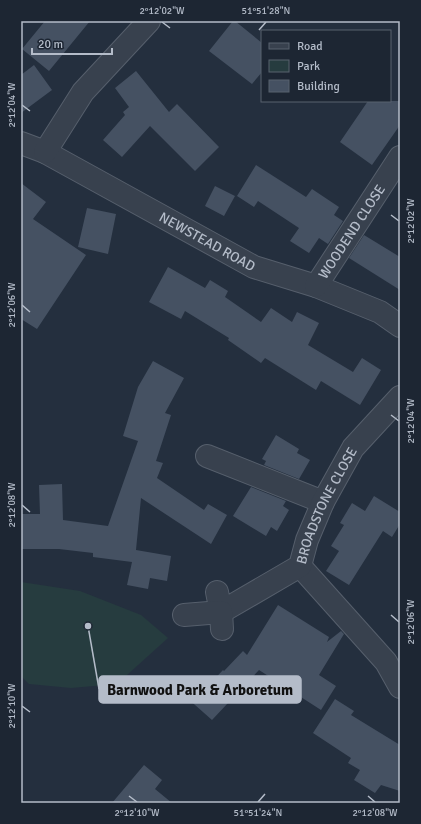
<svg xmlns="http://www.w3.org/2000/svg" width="421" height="824" font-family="Signika,sans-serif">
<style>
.green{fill:#263c3f}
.building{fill:#455162}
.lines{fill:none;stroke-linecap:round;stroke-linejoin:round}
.minor-casing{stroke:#565f6c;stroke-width:24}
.minor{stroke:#38414e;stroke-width:22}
.ticks{fill:none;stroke:#b4bcc9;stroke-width:1.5}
.labels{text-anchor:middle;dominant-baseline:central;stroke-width:3.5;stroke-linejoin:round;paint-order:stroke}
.street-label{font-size:14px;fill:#b4bcc9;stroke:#1d2633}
.leader{fill:none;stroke:#b4bcc9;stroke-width:1.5}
.callout-dot{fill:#b4bcc9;stroke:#1d2633;stroke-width:1.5}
.callout{fill:#b4bcc9;stroke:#b4bcc9;stroke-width:1.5}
.callout-label{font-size:15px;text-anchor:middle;font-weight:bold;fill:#111}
.neatline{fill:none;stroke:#b4bcc9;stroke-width:1.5}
.ticks-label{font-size:10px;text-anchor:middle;fill:#b4bcc9}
</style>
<rect width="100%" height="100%" fill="#242f3e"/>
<!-- green -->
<path class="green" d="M21 582 80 591 141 615 168 638 117 684 71 688 29 684 21 676Z"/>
<!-- building -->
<path class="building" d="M45 21H90L49 71 22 49Z
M233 21H235L262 43V72L252 84 209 51Z
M34 65 52 90 21 113V75Z
M136 71 169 112 177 104 219 147 195 171 150 126 122 157 103 140 125 115 123 112 129 107 115 88Z
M368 101H400V125L372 165 340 142Z
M256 165 306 197 312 189 339 207 334 215 343 221 328 244 319 238 309 253 290 241 299 228 258 201 254 207 237 196Z
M21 183 46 202 33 219 86 255 37 329 21 319Z
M215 186 235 196 224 216 205 206Z
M87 208 116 214 108 254 78 247Z
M364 235 400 257V290L349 258Z
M168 267 205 288 210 280 228 291 225 297 261 322 271 308 292 322 297 312 319 323 308 345 353 372 362 358 381 370 360 405 321 381 316 390 265 358 261 363 228 340 229 338 185 311 181 319 149 302Z
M153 361 184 378 165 413 171 415 156 461 163 463 157 478 204 510 208 504 227 515 211 544 141 498 136 550 171 556 167 581 150 578 148 589 127 585 132 562 93 557V553L59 549H22V542H21V514H40L39 485 62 484 63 520 108 526 138 441 123 436 138 387Z
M276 435 299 449 297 453 310 460 299 479 264 465 266 461 262 459Z
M251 487 286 501 283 506 289 510 277 531 271 527 266 536 233 516Z
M374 496 400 512V524L392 537 383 531 349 585 326 571 339 551 331 546 344 525 340 523 352 503 365 511Z
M278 605 329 637 327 642 341 631 344 634 319 675 336 686 321 710 259 670 212 720 186 697 200 681 207 687 223 670 224 671 243 651 247 655Z
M335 699 354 711 351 715 400 745V791L381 785 375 793 354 780 360 770 348 763 351 758 313 733Z
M144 765 162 780 155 789 172 803H112Z"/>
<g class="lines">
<!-- minor casing -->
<g class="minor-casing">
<g id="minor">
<path id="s1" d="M21 143 45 152 254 267 316 286 380 312 400 326"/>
<path d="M45 152 83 92 149 21"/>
<path id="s2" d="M316 286 400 157"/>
<path d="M207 456 323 502"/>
<path d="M300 566 386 662 400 687"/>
<path id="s3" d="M217 592 221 612 300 566 307 540 323 502 353 448 400 397"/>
<path d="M184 615 221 612 222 629"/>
</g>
</g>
<!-- minor -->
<use href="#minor" class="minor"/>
</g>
<!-- ticks -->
<path class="ticks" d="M162 22 170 28M259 30 266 22M22 105 30 111M391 215 399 221M22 305 30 312M391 415 399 421M22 505 30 512M391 615 399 622M22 706 30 712M129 796 137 802M368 796 375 802M258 802 265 794"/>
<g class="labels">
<!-- street labels -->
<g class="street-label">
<text stroke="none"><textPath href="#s2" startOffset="65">WOODEND CLOSE</textPath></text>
<text stroke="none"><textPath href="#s1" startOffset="211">NEWSTEAD ROAD</textPath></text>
<text stroke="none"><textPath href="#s3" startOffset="178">BROADSTONE CLOSE</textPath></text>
</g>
</g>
<!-- callouts -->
<path class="leader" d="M88 626L99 689"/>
<circle class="callout-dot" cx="88" cy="626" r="4"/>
<rect class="callout" x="99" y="676" width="202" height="27" rx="4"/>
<g class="callout-label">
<text x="200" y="695">Barnwood Park &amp; Arboretum</text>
</g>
<!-- border -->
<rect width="421" height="824" fill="none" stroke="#1d2633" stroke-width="44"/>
<!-- legend -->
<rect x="261" y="30" width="130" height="72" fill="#1d2633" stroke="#59626f"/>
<rect x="269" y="43" width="20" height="6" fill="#38414e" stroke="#59626f"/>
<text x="297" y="50" font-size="12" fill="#b4bcc9">Road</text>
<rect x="269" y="60" width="20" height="12" fill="#263c3f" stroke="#59626f"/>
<text x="297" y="70" font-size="12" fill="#b4bcc9">Park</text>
<rect x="269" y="80" width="20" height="12" fill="#455162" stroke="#59626f"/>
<text x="297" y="90" font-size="12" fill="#b4bcc9">Building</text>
<!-- scale -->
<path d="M32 48v6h80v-6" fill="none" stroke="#b4bcc9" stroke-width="2"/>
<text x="38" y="48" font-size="12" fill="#b4bcc9" stroke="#1d2633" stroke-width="3" paint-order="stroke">20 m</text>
<rect x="22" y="22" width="377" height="780" class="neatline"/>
<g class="ticks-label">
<text x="162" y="14">2°12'02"W</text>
<text x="266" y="14">51°51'28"N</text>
<text transform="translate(11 105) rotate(-90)" y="4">2°12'04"W</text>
<text transform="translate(410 221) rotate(-90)" y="4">2°12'02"W</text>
<text transform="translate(11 305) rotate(-90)" y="4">2°12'06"W</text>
<text transform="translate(410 421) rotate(-90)" y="4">2°12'04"W</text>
<text transform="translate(11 505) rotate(-90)" y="4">2°12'08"W</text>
<text transform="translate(410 622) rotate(-90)" y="4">2°12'06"W</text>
<text transform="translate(11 706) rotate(-90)" y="4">2°12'10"W</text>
<text x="137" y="816">2°12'10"W</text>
<text x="258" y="816">51°51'24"N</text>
<text x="375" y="816">2°12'08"W</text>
</g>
</svg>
